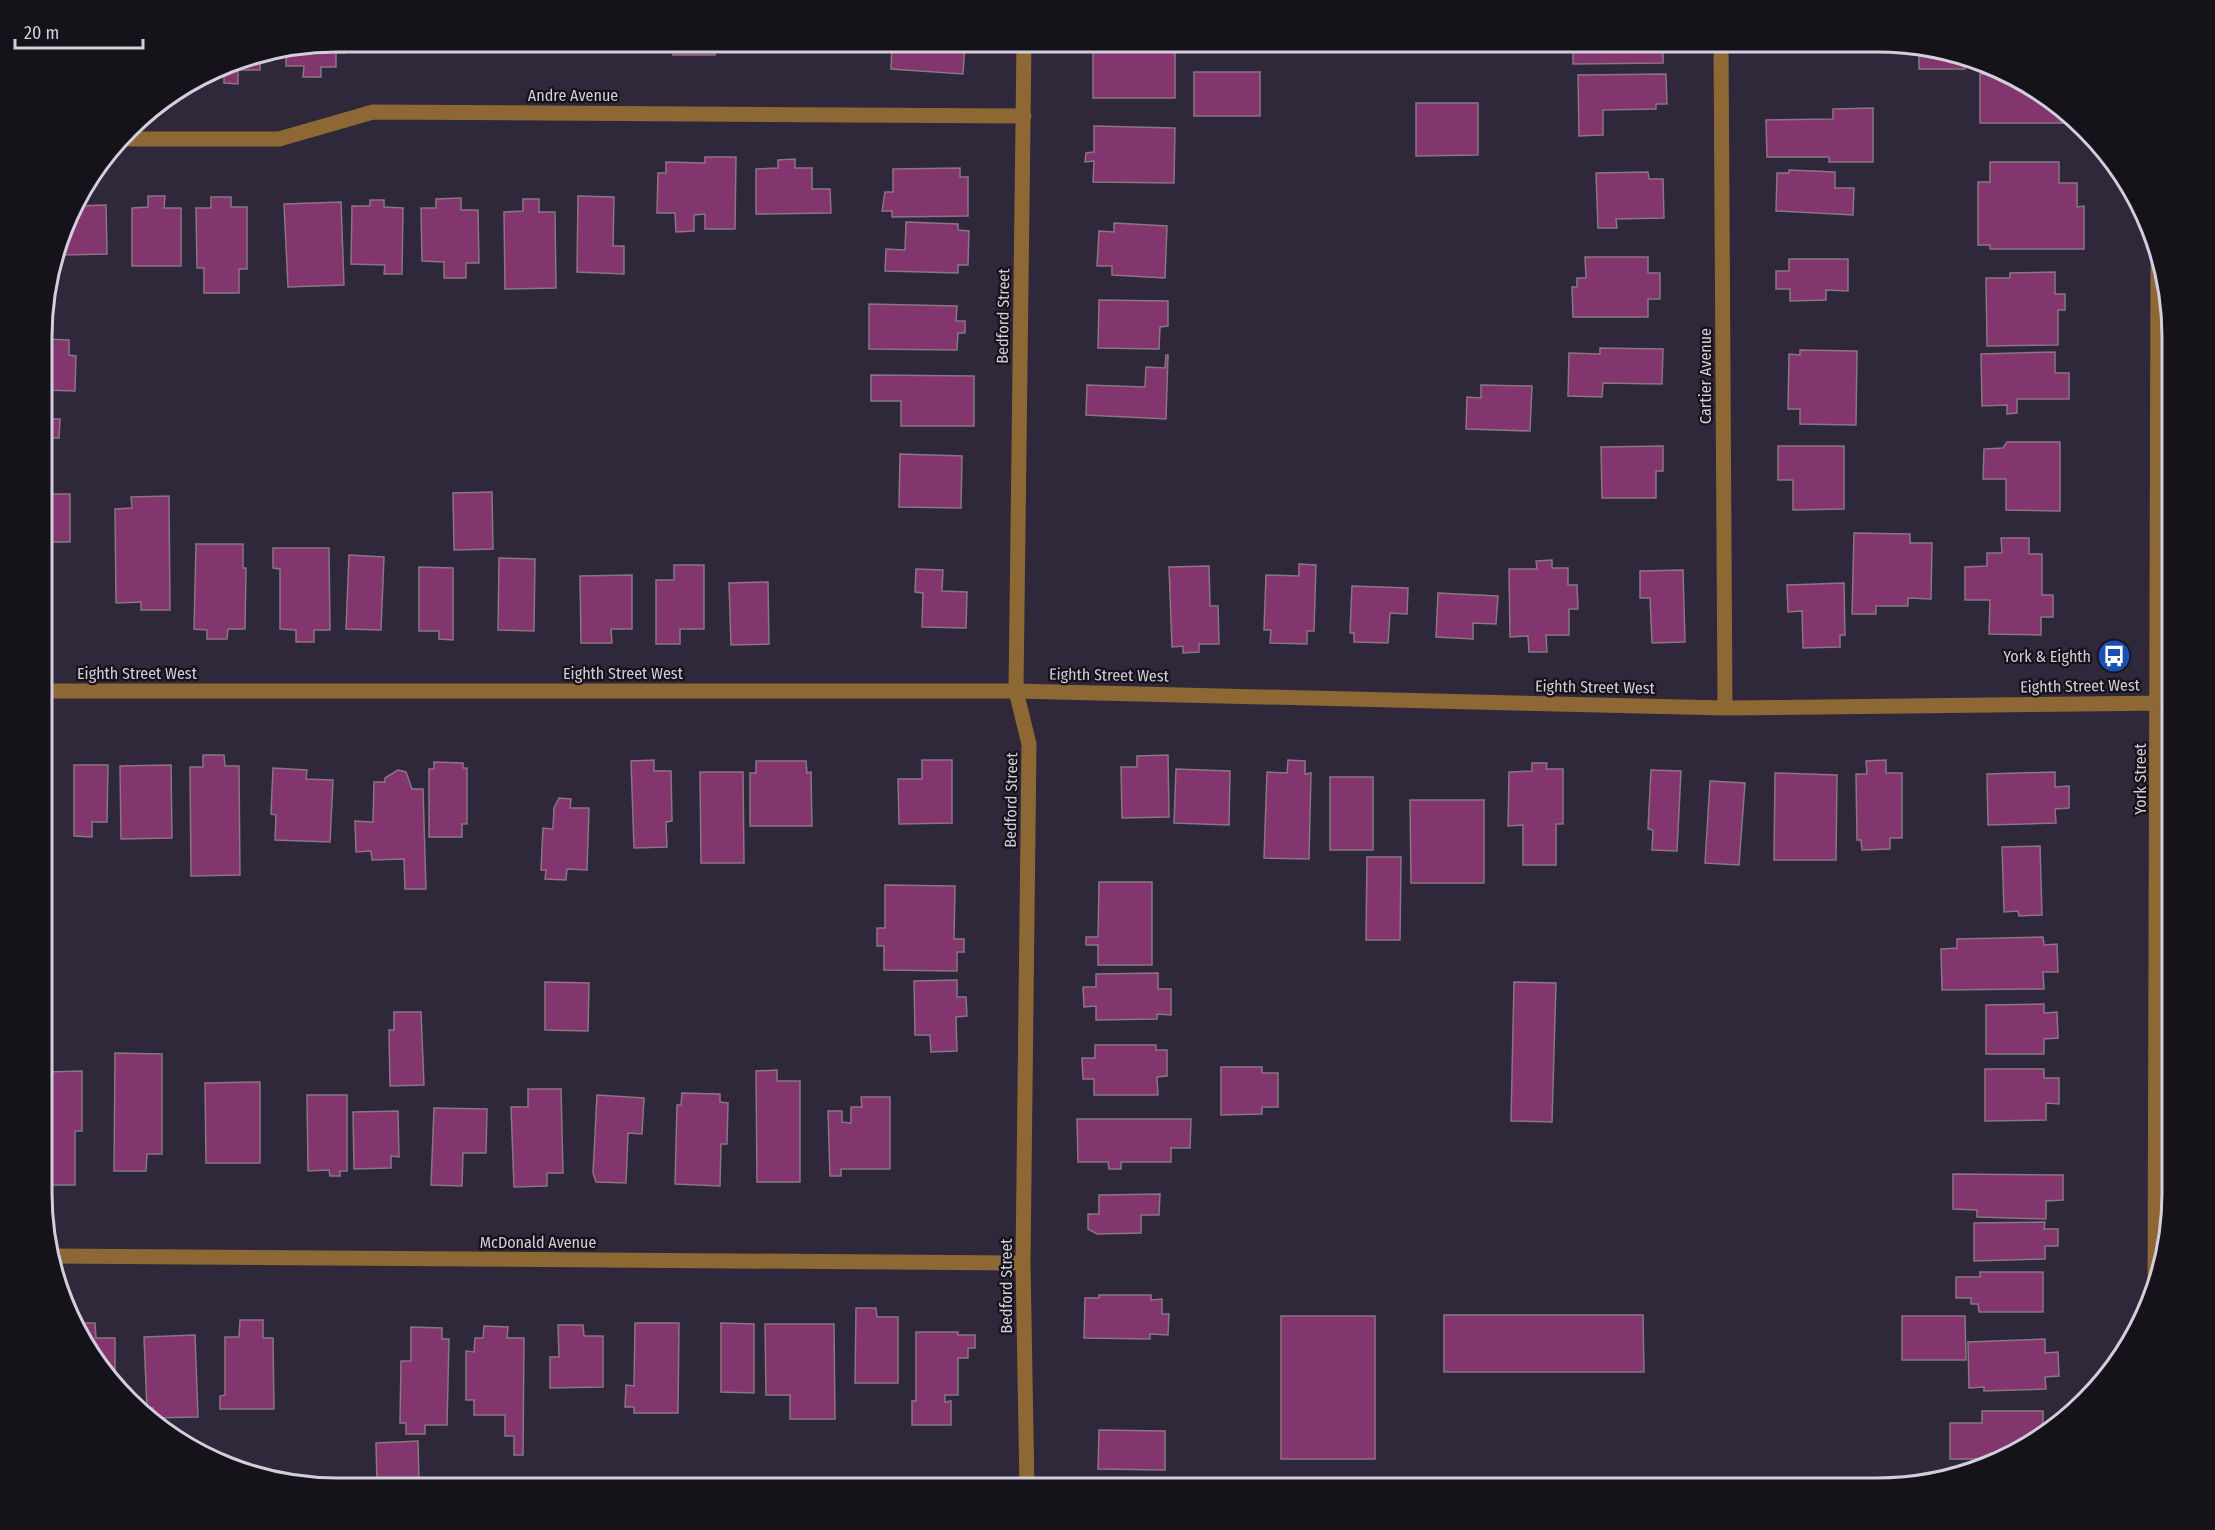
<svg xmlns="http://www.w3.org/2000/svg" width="2215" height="1530" font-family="'Fira Sans Condensed',sans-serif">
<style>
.building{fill:#82366d;stroke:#8b7483;stroke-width:1.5}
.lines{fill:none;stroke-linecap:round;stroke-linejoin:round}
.minor{stroke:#8d6835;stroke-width:15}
.labels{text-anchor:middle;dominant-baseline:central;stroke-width:4.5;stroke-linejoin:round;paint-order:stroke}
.street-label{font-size:16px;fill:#d3cedb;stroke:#15121a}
.poi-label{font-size:16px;fill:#d3cedb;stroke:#15121a;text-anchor:end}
.rim{fill:none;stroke:#d3cedb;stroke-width:3}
</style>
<rect width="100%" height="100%" fill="#2f273a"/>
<!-- building -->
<path class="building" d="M338 42H345V53H336V67H321V77H303L304 66H286V52Z
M430 42H474V49H430Z
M494 42H551V49H495Z
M594 42H649V47H594Z
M673 42H715V55H673Z
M892 42H965L963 74 891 69Z
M1093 42H1175V98H1093Z
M1573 42 1653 43V48H1663V63L1573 64Z
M1773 43H1828L1829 51H1773Z
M1919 47 1965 56V69H1919Z
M260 57V70H238V84L224 83V72H215L225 64Z
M1194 72H1260V116H1194Z
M1666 74 1667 104H1656V109L1603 110V135L1579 136 1578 75Z
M1980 74H2003L2057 103 2072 117H2064L2063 123H1980Z
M1416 103H1478V155L1416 156Z
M1873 108V162H1829V157H1767L1766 120 1833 119V109Z
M1094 126 1175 128 1174 183 1093 182 1094 161 1085 162 1086 153 1094 152Z
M705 157H736L735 229H705V214L694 215V231L676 232 675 213H657L658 173H666V162L705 163Z
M795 159V168H812V189H830L831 213 756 214V169L778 168V160Z
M1990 162H2059V183H2077V207L2084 206V249H1990V245H1978V182H1990Z
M960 168V177H968V216L892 217V211H882L885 192H893V169Z
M1789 170 1835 172V188H1854L1853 215 1776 211 1777 173H1789Z
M1648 172 1649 179H1663L1664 218 1616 219 1617 228H1598L1596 173Z
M148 196H165L164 208H181V266H132V208L148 207Z
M578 196 614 197 613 246H624V274L577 272Z
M211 197H231V207H247V269H239V293H204V268H197L196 208H211Z
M461 198V210H478L479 263H466V278H444V262L422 261 421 208H436V199Z
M523 199H539V212H555L556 288 505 289 504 212 523 211Z
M370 200H384V207L403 208 402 274H384L385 265 351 264 352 206H370Z
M341 202 344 285 288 287 284 204Z
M106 205 107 254 63 255V246H61L73 206Z
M906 222 958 224V230L969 231 968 265H958V273L885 271 886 249 905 250Z
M1114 223 1167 226 1165 278 1112 275V266H1097L1099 231 1114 232Z
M1585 257H1648V273H1660V299H1648V317H1573L1572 287H1577V278H1586Z
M1789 259H1848V291L1826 290V300L1790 301V289H1776V271H1789Z
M2055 272V294H2065V310H2058V345L1987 346 1986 278H2010V273Z
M50 280H55L54 304H44Z
M1099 300 1168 301V326L1160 327 1159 349 1098 348Z
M869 304 957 306 956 321H965V333H958L957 350 869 349Z
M44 339 69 340V355L76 356 75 391 44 390Z
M1600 348 1663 349 1662 384 1603 383 1602 397 1568 396 1569 353 1600 354Z
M1800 350 1857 351 1856 425 1800 424V409H1788L1789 354 1800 355Z
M2055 352V373H2069V399H2017V413L2007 414V405L1982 406 1981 354Z
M1166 355H1168L1166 419 1086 415 1087 385 1145 387 1146 367 1165 368Z
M871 375 974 376V426H901V401H871Z
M1481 385 1532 386 1530 431 1466 429 1467 397 1481 398Z
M44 419H60L59 438H44Z
M2007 442H2060V511L2006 510V479H1983L1984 449 2003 448Z
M1663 446V471H1656V498H1602L1601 447Z
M1778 446H1844V509L1793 510V480H1778Z
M900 454 962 456 961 508 899 507Z
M492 492 493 549 454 550 453 493Z
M44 494H70V542H44Z
M169 496 170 610H141V602L116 603 115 509 132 508 131 497Z
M1854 533 1910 534V543H1932L1931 599 1908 598V606H1876V614H1852Z
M2001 538H2029V554H2042V595H2053V617H2041V635L1989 634 1990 600H1965V567L1987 566V553H2002Z
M196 544H243V568H246L245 629H228L227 639H207V630L194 629Z
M273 548H329L330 630H314V642H296V630L280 629V569L273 568Z
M349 555 384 557 381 630 346 629Z
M499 558 535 559 534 631 498 630Z
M1552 560V568H1568V585H1577L1578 609H1569V635H1546L1547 652H1529L1528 636 1510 637 1509 569H1537L1536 561Z
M1299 564 1316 565 1314 631H1307V644L1270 643 1271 630H1264L1266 575 1299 576Z
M674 565H704V629H680V644H656V580H674Z
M1209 566 1210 606H1218L1219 644H1199V652L1183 653V646L1172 647 1169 567Z
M419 567 453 568V640L439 639V631H419Z
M916 569 943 570 942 591 967 592 966 628 922 627 923 593 915 592Z
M1683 570 1685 642 1652 643 1650 598H1640V571Z
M632 575V629H611L612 643H581L580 576Z
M768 582 769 644 731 645 729 583Z
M1844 583 1845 635H1840V647L1803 648 1802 611 1788 612 1787 585Z
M1352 586 1408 588 1407 614 1390 613 1388 643 1354 642V633H1350Z
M1438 593 1498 596 1496 624 1473 623V639L1436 637Z
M203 755H224L225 766H239L240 875 191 876 190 767H203Z
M1168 755 1169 817 1122 818 1121 767H1137V756Z
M654 760V771H671L672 821 666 822 667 847 634 848 631 761Z
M922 760H952V823L899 824 898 779H922Z
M1288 760 1305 761V774L1311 773 1309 859 1264 858 1267 772 1287 773Z
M1886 760V773H1902V838H1890V849L1862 850 1861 840H1857L1856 774H1867L1866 761Z
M756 761H806L807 773 811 772 812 826H750V773H756Z
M434 762 463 763V768H467V824H462V837H429V769H434Z
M1532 763H1547L1546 769H1563V824H1556V865H1523V825L1508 826 1509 772 1532 771Z
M74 765H108L107 822H92V837L74 836Z
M171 765 172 838 121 839 120 766Z
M273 768 307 770 306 779 333 780 330 842 275 840 276 815 271 814Z
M1176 769 1230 771 1229 825 1174 823Z
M398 770 406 772 412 789H423L426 889H405L404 859 372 860 371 851 356 852 355 821 373 822 374 782H385V778Z
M1651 770 1681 771 1677 851 1652 850 1653 830 1648 829Z
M700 772H743L744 863H701Z
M2055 772V787L2069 786V808L2055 809 2056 823 1988 825 1987 774Z
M1775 773 1837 775 1836 860H1774Z
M1330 777H1373V850H1330Z
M1710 781 1745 783 1739 865 1705 863Z
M559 798 571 799 570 808H589L587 870 567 869 566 880 545 879 546 870H541L543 828 553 829 554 808Z
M1410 800H1484V883H1411Z
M2040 846 2042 915 2019 916 2018 911 2004 912 2002 847Z
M1367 857H1401L1400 940H1366Z
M1099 882H1152V965H1098V945H1086V937H1098Z
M885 885 955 886 954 939H964V952H957V971L884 970V946H877V928H885Z
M2043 937 2044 945 2057 944 2058 972H2043L2044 989 1942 990 1941 949 1957 948V939Z
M1158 973V989H1171V1015L1157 1014V1019L1096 1020V1006L1084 1007 1083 987H1096V974Z
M957 980V997H966L967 1016 956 1017 957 1051 931 1052 930 1035H915L914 981Z
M545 982 589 983 588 1031 545 1030Z
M1514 982 1556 983 1552 1122 1511 1121Z
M2044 1004V1013L2057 1012 2058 1038 2044 1039V1054H1986V1005Z
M394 1012H421L424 1085 390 1086 389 1030H394Z
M1095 1045H1156V1050H1167V1076L1157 1077 1158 1095H1094V1079H1083L1082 1058H1095Z
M115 1053 162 1054V1154H147L146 1171H114Z
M1221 1067H1262V1073H1278V1107H1262V1114L1221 1115Z
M1985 1069H2044V1078H2059V1104L2046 1103V1120L1985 1121Z
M777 1070V1081H800V1182H757L756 1071Z
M82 1071V1131H75V1185H44V1072Z
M260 1082V1163H206L205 1083Z
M528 1089H561L563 1173H547V1186L514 1187 511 1107H528Z
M682 1093 720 1094V1102L728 1103 727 1144H721L720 1186 675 1184 677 1105H681Z
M307 1095H347V1171H340V1176H330L329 1170 308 1171Z
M597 1095 644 1098 642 1134 628 1133 626 1183 596 1182 593 1173Z
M861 1097H890V1169H841V1176H830L828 1111H842V1122L851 1123V1107H862Z
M434 1108 487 1109 486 1153H463L462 1186 431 1185Z
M398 1111 399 1157 391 1156V1168L354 1169 353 1112Z
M1077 1119H1191L1190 1148H1171V1162H1121V1169H1109L1108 1162H1078Z
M1953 1174 2063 1175V1200L2046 1201V1219L1977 1217V1210L1953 1209Z
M1160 1194 1159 1215H1141V1233L1097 1234 1088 1229V1214H1099V1195Z
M2045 1222 2044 1229H2058V1246H2045V1259L1974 1261V1223Z
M1980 1272H2043V1312H1979L1978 1304H1971V1298H1956V1277H1980Z
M1099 1295H1151V1300L1162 1299V1314H1169L1168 1335 1150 1334V1339L1084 1338 1085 1298H1099Z
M856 1308H876L877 1317H898V1383H855Z
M1444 1315H1643L1644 1372H1444Z
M1281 1316H1375V1459H1281Z
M1902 1316H1965L1966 1360H1902Z
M240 1320H263V1338H273L274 1409H220V1396L225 1395V1337H239Z
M76 1323H95L96 1338H115V1378L82 1341Z
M635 1323H679L678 1413H634V1407H625L626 1385 634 1386Z
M721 1323 754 1324V1393L721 1392Z
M765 1324H834L835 1419H790V1395H766Z
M558 1325H583L584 1336H603V1387L550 1388V1357H559Z
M484 1326 508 1327 507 1338H524L523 1455H514V1436H505V1415H474V1400H466V1351L474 1352 475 1338H483Z
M411 1327 442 1328V1339H449L447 1425H425V1434H406V1423H400L401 1361H411Z
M916 1332H958V1335H975V1348H968V1358H958V1395H945V1402L951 1401V1425H912V1401H916Z
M195 1335 198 1417 153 1418V1408L147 1409 144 1337Z
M2045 1339V1353L2058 1352 2059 1376 2045 1377 2046 1389 1984 1391V1387L1969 1388 1968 1342Z
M1982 1411H2043V1429H2051L2009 1457 1987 1466H1980L1981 1459H1950V1423H1982Z
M1099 1430 1165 1431V1470L1098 1469Z
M418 1441 419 1482H411V1487H395V1483H377L376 1443Z
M1162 1482 1163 1488H1102V1484Z"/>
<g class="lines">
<!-- minor -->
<path class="minor" d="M1024 42 1016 691 1029 744 1023 1263 1027 1488
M1721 43 1725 708
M125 139H279L373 112 1024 116
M44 691H1016L1725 708 2172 703
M53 1256 1023 1263
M2155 1292 2158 266"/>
</g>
<!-- icons -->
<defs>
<g id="bus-disc" transform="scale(1.725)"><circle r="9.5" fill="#1a4fb4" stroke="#15121a"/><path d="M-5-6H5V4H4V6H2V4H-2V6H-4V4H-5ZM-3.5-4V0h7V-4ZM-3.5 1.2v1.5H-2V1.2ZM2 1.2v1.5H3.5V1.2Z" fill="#fff"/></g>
</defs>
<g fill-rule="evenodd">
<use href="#bus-disc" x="2114" y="656"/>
</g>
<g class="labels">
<!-- street labels -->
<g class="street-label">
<text x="573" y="95">Andre Avenue</text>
<text transform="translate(1003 316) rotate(-89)">Bedford Street</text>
<text transform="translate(1705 376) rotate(-90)">Cartier Avenue</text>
<text x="137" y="673">Eighth Street West</text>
<text x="623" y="673">Eighth Street West</text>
<text transform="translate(1109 675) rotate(1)">Eighth Street West</text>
<text transform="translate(2080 686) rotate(-1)">Eighth Street West</text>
<text transform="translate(1595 687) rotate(1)">Eighth Street West</text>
<text transform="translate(2140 779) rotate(-90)">York Street</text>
<text transform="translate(1011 800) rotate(-89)">Bedford Street</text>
<text x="538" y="1242">McDonald Avenue</text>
<text transform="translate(1006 1286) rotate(-90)">Bedford Street</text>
</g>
<!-- poi labels -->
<g class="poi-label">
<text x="2091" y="656">York &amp; Eighth</text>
</g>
</g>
<!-- crop -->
<path d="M0 0H2215V1530H0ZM337 52H1877A285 285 0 0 1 2162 337V1193A285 285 0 0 1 1877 1478H337A285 285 0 0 1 52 1193V337A285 285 0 0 1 337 52Z" fill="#15121a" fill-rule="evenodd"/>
<path class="rim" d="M337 52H1877A285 285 0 0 1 2162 337V1193A285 285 0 0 1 1877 1478H337A285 285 0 0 1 52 1193V337A285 285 0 0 1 337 52Z"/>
<!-- scale -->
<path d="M15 39v9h128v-9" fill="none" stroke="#d3cedb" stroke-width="3"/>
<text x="24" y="39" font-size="18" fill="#d3cedb" stroke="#15121a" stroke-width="4.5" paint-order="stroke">20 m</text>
</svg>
